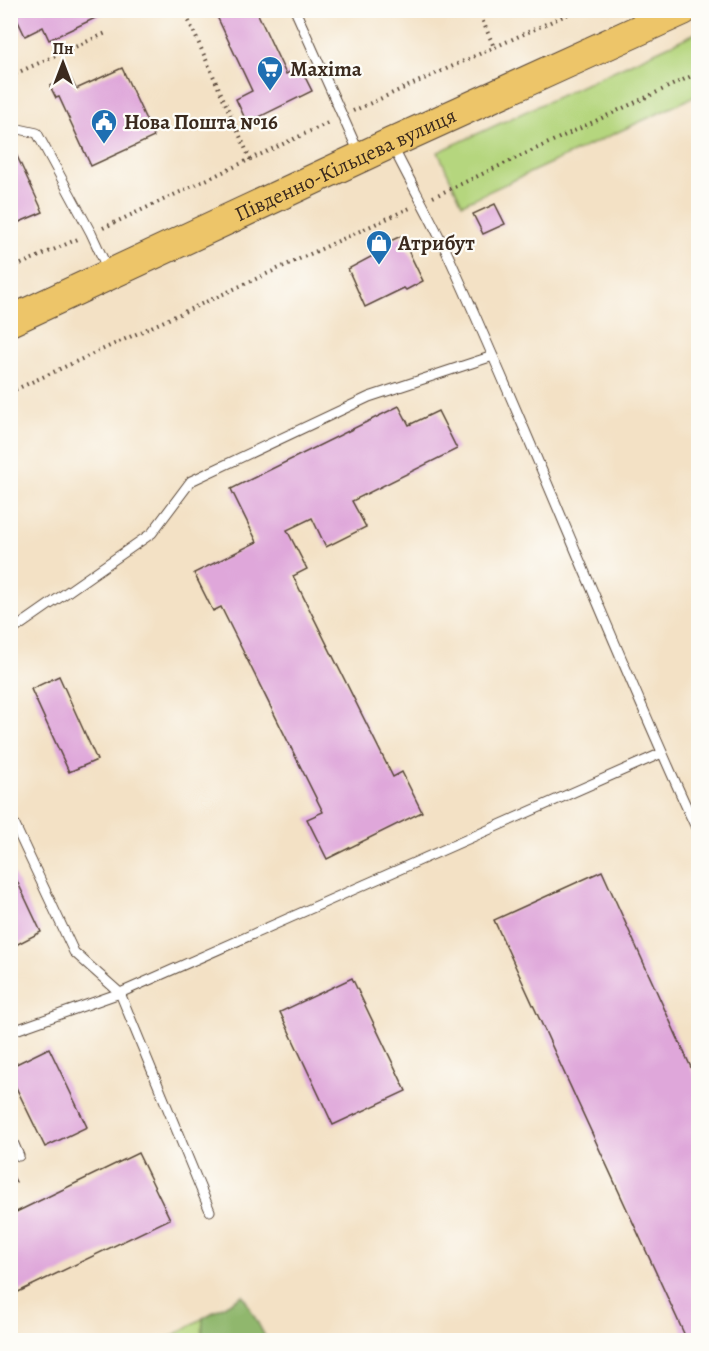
<svg xmlns="http://www.w3.org/2000/svg" width="709" height="1351" font-family="Alegreya,serif">
<style>
.green{fill:#b5d67e;stroke:#78804e;stroke-width:1.5}
.forest{fill:#90b76d;stroke:#667046;stroke-width:1.5}
.building{fill:#dfa7da}
.lines{fill:none;stroke-linecap:round;stroke-linejoin:round}
.lane-casing{stroke:#574537;stroke-width:11}
.primary-casing{stroke:#574537;stroke-width:32}
.path{stroke:#574537;stroke-width:4;stroke-dasharray:1.5 4.5;stroke-linecap:butt}
.lane{stroke:#fff;stroke-width:9}
.primary{stroke:#edc569;stroke-width:30}
.labels{text-anchor:middle;dominant-baseline:central;stroke-width:4.5;stroke-linejoin:round;paint-order:stroke}
.poi-label{font-size:21px;font-weight:bold;fill:#3b2a1e;stroke:#fdfcf7;text-anchor:start}
.street-label{font-size:21px;fill:#3b2a1e;stroke:#fdfcf7}
</style>
<rect width="100%" height="100%" fill="#fdfcf7"/>
<filter id="ink" filterUnits="userSpaceOnUse"><feTurbulence type="fractalNoise" baseFrequency=".0167" numOctaves="2"/><feDisplacementMap in="SourceGraphic" scale="12" xChannelSelector="R" yChannelSelector="G"/><feConvolveMatrix kernelMatrix="1 2 1 2 8 2 1 2 1" color-interpolation-filters="sRGB"/></filter>
<filter id="wash" filterUnits="userSpaceOnUse"><feTurbulence type="fractalNoise" baseFrequency=".008" numOctaves="4" result="noise"/><feDisplacementMap in="SourceGraphic" scale="24" xChannelSelector="R" yChannelSelector="G"/><feGaussianBlur stdDeviation="1.35" result="paint"/><feColorMatrix in="noise" values="0 0 0 0 0 0 0 0 0 0 0 0 0 0 0 0 0 1.4 0 .05"/><feComposite in="paint" operator="in"/></filter>
<g filter="url(#wash)">
<rect width="100%" height="100%" fill="#f3e1c5"/>
<!-- green -->
<path class="green" d="M698 32V95L462 204 438 152Z
M203 1318 202 1340H165Z"/>
<!-- forest -->
<path class="forest" d="M243 1295 267 1340H202L203 1318Z"/>
<g id="blocks">
<!-- building -->
<path class="building" d="M19 10H112L49 40 43 27 25 36 14 13Z
M214 10H256L286 74 300 67 312 91 247 123 236 99 252 91Z
M122 68 154 137 91 166 59 97 56 98 50 86 70 77 76 89Z
M16 154 43 212 10 226V157Z
M495 204 505 224 483 234 473 214Z
M401 236 423 281 406 290 404 288 365 307 348 269 384 250 388 242Z
M399 406 409 425 438 411 457 449 352 501 366 527 326 547 312 518 287 530 307 569 293 576 393 777 402 772 422 812 327 859 307 819 323 812 221 607 213 611 194 573 257 542 231 489Z
M59 676 97 760 69 772 31 689Z
M10 866 41 932 10 948Z
M602 871 698 1083V1340H687L494 920Z
M352 978 406 1091 333 1125 280 1012Z
M49 1048 87 1127 45 1147 10 1075V1067Z
M138 1153 170 1219 10 1296V1215Z
M10 1171 16 1182 10 1185Z"/>
</g>
</g>
<g filter="url(#ink)">
<use href="#blocks" fill-opacity="0" stroke="#574537" stroke-width="1.5"/>
<g class="lines">
<!-- lane casing -->
<g class="lane-casing">
<path id="lane" d="M295 10 359 153
M10 127 37 133 91 233 109 272
M392 145C410 182 431 218 448 255 535 445 610 642 698 832
M10 632 152 533 191 481 369 397 493 356
M10 815 74 952 120 993 210 1211
M10 1032 120 993 662 753
M10 1135 19 1156"/>
</g>
<!-- primary casing -->
<g class="primary-casing">
<g id="primary">
<path id="s1" d="M10 321 391 143 683 10"/>
</g>
</g>
<!-- path -->
<path class="path" d="M184 10 251 161
M478 10 494 47
M10 76 106 33
M353 111 577 10
M433 197 698 73
M103 228 330 122
M10 269 80 238
M10 392 410 208"/>
<!-- lane -->
<use href="#lane" class="lane"/>
<!-- primary -->
<use href="#primary" class="primary"/>
</g>
</g>
<!-- icons -->
<defs>
<g id="supermarket-pin" transform="scale(1.35)"><path d="M0 17L-7.5 6A9.5 9.5 0 1 1 7.5 6Z" fill="#1f6fb2" stroke="#fdfcf7"/><path d="M-6-5.5h2.5l.6 2H6L4.5 2H-2.5L-4.4-4H-6ZM-1.5 3.2a1.3 1.3 0 1 0 .1 0ZM3 3.2a1.3 1.3 0 1 0 .1 0Z" fill="#fff"/></g>
<g id="civic-pin" transform="scale(1.35)"><path d="M0 17L-7.5 6A9.5 9.5 0 1 1 7.5 6Z" fill="#1f6fb2" stroke="#fdfcf7"/><path d="M-.6-6.5H3V-4.5H.6V-3L4-1V1h2V6H-6V1h2V-1L-.6-3ZM-1.2 2.5V6h2.4V2.5Z" fill="#fff"/></g>
<g id="shop-pin" transform="scale(1.35)"><path d="M0 17L-7.5 6A9.5 9.5 0 1 1 7.5 6Z" fill="#1f6fb2" stroke="#fdfcf7"/><path d="M-5-2.5h2.3a2.7 3.5 0 0 1 5.4 0H5L5.5 6h-11ZM-1.5-2.5h3a1.5 2.3 0 0 0-3 0Z" fill="#fff"/></g>
</defs>
<g fill-rule="evenodd">
<use href="#supermarket-pin" x="270" y="69"/>
<use href="#civic-pin" x="104" y="122"/>
<use href="#shop-pin" x="379" y="243"/>
</g>
<g class="labels">
<!-- poi labels -->
<g class="poi-label">
<text x="290" y="69">Maxima</text>
<text x="124" y="122">Нова Пошта №16</text>
<text x="398" y="243">Атрибут</text>
</g>
<!-- street labels -->
<g class="street-label">
<text stroke="none"><textPath href="#s1" startOffset="370">Південно-Кільцева вулиця</textPath></text>
</g>
</g>
<!-- margin -->
<rect width="709" height="1351" fill="none" stroke="#fdfcf7" stroke-width="36"/>
<!-- north arrow -->
<g transform="translate(63 63)" stroke="#fdfcf7" stroke-width="4.5" paint-order="stroke">
<path d="M0-4.5L10 22L0 15L-10 22Z" fill="#3b2a1e"/>
<text y="-9" font-size="16" font-weight="bold" text-anchor="middle" fill="#3b2a1e">Пн</text>
</g>
</svg>
